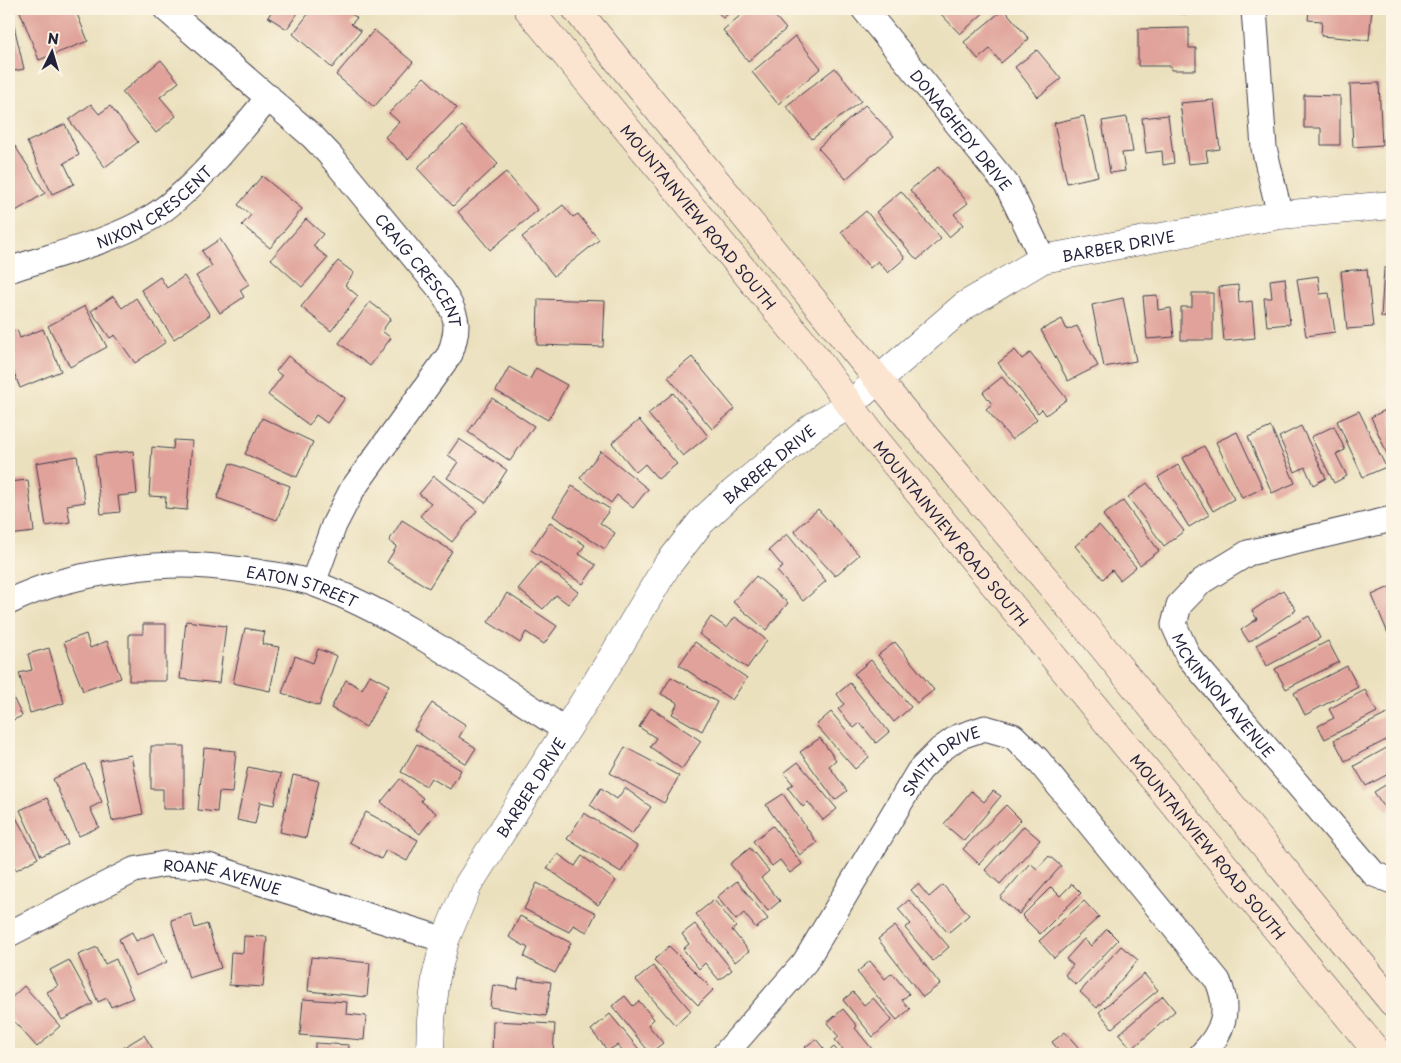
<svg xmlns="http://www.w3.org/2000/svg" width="1401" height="1063" font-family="'Playpen Sans',sans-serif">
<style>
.building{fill:#e0a29a}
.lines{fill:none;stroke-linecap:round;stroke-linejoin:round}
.minor-casing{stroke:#403e4e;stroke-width:27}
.tertiary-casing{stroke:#403e4e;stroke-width:29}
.secondary-casing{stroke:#403e4e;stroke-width:29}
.minor{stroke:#fff;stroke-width:25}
.tertiary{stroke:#fff;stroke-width:28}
.secondary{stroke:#fce5d0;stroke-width:28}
.labels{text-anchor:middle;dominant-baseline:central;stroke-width:4.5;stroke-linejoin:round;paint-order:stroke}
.street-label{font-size:15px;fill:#22223b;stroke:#fcf5e5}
</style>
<rect width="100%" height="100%" fill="#fcf5e5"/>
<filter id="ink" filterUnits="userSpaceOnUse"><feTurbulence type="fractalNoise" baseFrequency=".02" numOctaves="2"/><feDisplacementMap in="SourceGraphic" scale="10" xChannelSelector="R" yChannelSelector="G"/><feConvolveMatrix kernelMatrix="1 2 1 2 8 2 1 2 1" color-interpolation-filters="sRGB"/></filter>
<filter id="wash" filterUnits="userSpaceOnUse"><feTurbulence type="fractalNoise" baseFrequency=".0096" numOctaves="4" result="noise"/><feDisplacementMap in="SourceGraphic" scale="20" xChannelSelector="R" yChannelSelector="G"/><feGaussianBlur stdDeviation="1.12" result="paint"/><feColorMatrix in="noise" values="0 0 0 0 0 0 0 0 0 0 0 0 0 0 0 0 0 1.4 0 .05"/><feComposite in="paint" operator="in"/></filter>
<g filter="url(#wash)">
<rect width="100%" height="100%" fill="#ebe0bd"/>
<g id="blocks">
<!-- building -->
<path class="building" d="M19 9H75L88 41 39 60Z
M273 9H296L299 11 287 29 268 17Z
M312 9H345L357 18 351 24 361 31 332 68 293 34Z
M715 9H734L723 18Z
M748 9H776L779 12 774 15 786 29 748 61 723 30Z
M936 9H988L960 34Z
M1004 9 1029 39 1001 63 990 49 978 59 964 42Z
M1124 9H1188V14L1124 11Z
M1309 9H1372L1369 40 1321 36 1322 21 1308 20Z
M11 13 24 69 9 72V14Z
M1189 28V48H1196V70H1171V66H1138V29Z
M374 30 413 62 374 107 336 75Z
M795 36 821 68 778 104 752 72Z
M1037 50 1061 79 1038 97 1015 67Z
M161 60 179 82 160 97 176 116 156 133 122 92Z
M835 68 861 101 812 139 786 106Z
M424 77 457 108 408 159 385 137 399 122 389 113Z
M1379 83 1382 145 1353 147 1350 84Z
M1304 95 1340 96V145H1321V128H1304Z
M1214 100 1220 149 1206 151 1208 162 1188 164 1180 103Z
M91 104 99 114 110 106 138 142 105 167 69 120Z
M865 105 894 136 846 179 818 148Z
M1391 112H1392V142L1388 141Z
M1168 115 1174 163 1163 165 1162 151 1146 153 1142 118Z
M1084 116 1098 176 1067 183 1054 123Z
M1127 117 1133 152 1122 153 1125 171 1110 173 1102 121Z
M65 124 79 155 64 163 74 184 52 194 27 142Z
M462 126 498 164 453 206 417 168Z
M15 146 45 193 11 214 9 211V150Z
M938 167 968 203 954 214 963 225 949 237 910 190Z
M506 172 538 210 490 250 458 212Z
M262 176 302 209 270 248 242 225 251 215 238 205Z
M901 191 941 239 917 260 876 212Z
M563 205 573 217 578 214 599 240 554 276 522 237Z
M866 211 905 258 888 273 878 261 870 268 841 232Z
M306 219 323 234 313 246 328 258 302 287 271 259Z
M220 239 249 284 240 290 244 297 220 313 196 276 212 266 202 251Z
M338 261 354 273 345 285 358 296 331 331 301 307Z
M1384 268 1392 269V318L1381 317Z
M1367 269 1373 327 1347 329 1341 271Z
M184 276 210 315 174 339 141 290 160 277 167 288Z
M1318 276 1320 294 1329 293 1335 332 1306 336 1297 279Z
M1285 278 1290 324 1267 326 1264 298H1272L1270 280Z
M1238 285 1239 303 1252 301 1255 338 1224 341 1219 287Z
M1192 293H1213V340H1181V307H1192Z
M1157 295 1158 310 1171 308 1174 337 1147 339 1143 296Z
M113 296 122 308 136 298 166 342 135 363 115 335 110 338 91 311Z
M1123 298 1136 361 1104 367 1092 305Z
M538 299 605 301 603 347 537 345Z
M370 302 391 318 382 331 391 338 370 366 339 343Z
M85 306 107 347 70 367 48 326Z
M1062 319 1067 330 1077 326 1098 366 1068 381 1041 330Z
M43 329 61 371 20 388 9 360V333L17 330 20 338Z
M1015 350 1022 359 1030 353 1067 399 1046 415 1042 409 1038 413 998 363Z
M288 356 345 398 327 423 316 415 309 425 268 395 282 376 276 371Z
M692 357 735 409 712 429 668 377Z
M509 367 530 379 536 368 567 385 548 420 496 391Z
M1002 377 1037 419 1012 440 986 409 992 404 983 392Z
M673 393 708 436 683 456 648 414Z
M492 398 534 426 510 461 468 432Z
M1392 407V465L1371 417Z
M1359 411 1386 467 1363 477 1337 421Z
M262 418 313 442 297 477 245 454Z
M639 420 677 464 658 479 645 464 636 472 612 443Z
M1301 426 1326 478 1313 485 1305 467 1295 472 1279 437Z
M1334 426 1345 450 1336 454 1347 476 1334 483 1311 437Z
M1271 427 1295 483 1272 493 1248 437Z
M1237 432 1263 488 1242 498 1216 442Z
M459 439 507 470 486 503 447 478 458 462 448 455Z
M174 440 192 441 187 510 165 508 166 497 149 496 152 447 173 449Z
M1204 446 1234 499 1213 511 1183 458Z
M133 451 137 494 118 496 120 512 101 514 95 455Z
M601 451 648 489 633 508 617 495 611 503 580 478Z
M77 456 85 502 67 505 70 522 46 526 36 463Z
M230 463 290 486 277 520 217 498Z
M1178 465 1209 515 1189 527 1158 477Z
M434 476 477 511 452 542 420 516 431 503 419 494Z
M28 480 34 532 9 535V482Z
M1147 483 1184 531 1164 546 1128 497Z
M572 486 610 509 600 523 615 533 605 549 553 516Z
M1123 501 1159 551 1140 565 1103 515Z
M818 509 859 555 835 576 794 531Z
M402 520 452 551 429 588 387 562 397 546 389 541Z
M550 522 585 545 579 554 596 565 583 584 531 550Z
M1099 525 1136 567 1120 580 1112 570 1103 579 1075 546Z
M787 534 826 581 803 601 777 571 783 567 769 550Z
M540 562 578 592 568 604 556 595 543 609 518 589Z
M756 576 788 603 766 630 733 602Z
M1392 586V643L1372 595Z
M1283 590 1296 610 1249 642 1241 630 1257 619 1252 611Z
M507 593 557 626 544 644 526 632 520 643 488 622Z
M1309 616 1320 638 1267 666 1256 645Z
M711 617 727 628 735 617 767 640 747 668 699 634Z
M186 621 226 626 219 683 180 679Z
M143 624H166V681H129V634H143Z
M245 628 265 632 262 644 279 647 270 691 233 683Z
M86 634 90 648 107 641 121 678 83 691 64 642Z
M1328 641 1339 662 1286 689 1275 669Z
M695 642 747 678 732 700 679 665Z
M895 642 934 690 917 703 878 655Z
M49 648 64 703 30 713 19 673 32 670 28 654Z
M318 649 337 656 319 706 282 693 295 656 313 663Z
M871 660 911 707 894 722 854 674Z
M1347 666 1358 687 1305 715 1294 693Z
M370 675 389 685 366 727 331 708 346 680 362 689Z
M671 677 717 702 702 731 672 714 678 703 661 694Z
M850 683 889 732 876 743 860 723 854 728 838 709 844 704 837 694Z
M9 689 22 716 9 722Z
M1365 690 1377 712 1325 739 1318 726 1334 718 1329 709Z
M432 703 466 725 459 737 476 748 466 764 414 730Z
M651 708 701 741 682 769 650 747 656 738 639 727Z
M831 712 869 757 855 769 816 725Z
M1389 713 1392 721V737L1345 761 1334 740Z
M820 738 836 760 829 766 847 791 835 800 800 752Z
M417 744 461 770 450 789 431 778 426 786 401 772Z
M1392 745V772L1366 786 1354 766Z
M151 746H184V809H163V789H151Z
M625 747 679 776 664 803 610 773Z
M204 748 236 751 232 793 219 792 217 812 198 810Z
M131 755 143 814 112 821 100 761Z
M798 762 837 809 823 820 808 802 803 807 788 788 793 784 784 773Z
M85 764 102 802 90 808 99 827 79 836 53 779Z
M248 767 281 774 274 805 260 802 255 824 237 820Z
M293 775 319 781 306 838 280 832Z
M400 779 423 798 421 801 436 813 420 834 381 802Z
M1392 781V808L1387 811 1374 792Z
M601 788 617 799 625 788 651 807 632 834 590 805Z
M971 791 984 802 993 791 1001 796 964 841 944 824Z
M783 794 817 843 800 855 766 805Z
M47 798 68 844 41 856 20 810Z
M1006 805 1021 820 979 864 963 849Z
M13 812 38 858 16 870 9 858V814Z
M366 812 418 840 407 861 386 850 381 859 349 842Z
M584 813 637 846 621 872 567 839Z
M773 826 802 864 790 873 780 860 772 866 753 841Z
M1024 826 1040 840 1000 884 985 870Z
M750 848 769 871 761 878 780 901 768 911 730 864Z
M558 854 575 866 582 856 616 881 598 905 547 868Z
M1049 856 1061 866 1019 914 1000 898 1030 863 1037 869Z
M737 881 768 919 756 928 744 913 736 920 717 897Z
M537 883 596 913 587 932 573 925 569 932 524 909Z
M918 884 929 897 943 885 969 915 948 933 911 890Z
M1072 884 1081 893 1040 934 1022 916 1051 887 1060 896Z
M714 900 736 927 732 930 749 951 735 962 696 914Z
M909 900 949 947 933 961 905 928 911 924 898 909Z
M1084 901 1099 917 1054 958 1039 941Z
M191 914 195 928 207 924 221 968 189 978 171 920Z
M520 916 571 943 555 973 524 957 528 948 509 937Z
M695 924 732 970 719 980 705 963 699 969 683 949 689 944 682 934Z
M895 926 940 984 923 997 878 939Z
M1107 929 1118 940 1076 985 1065 975 1073 965 1066 959 1084 939 1091 946Z
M132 932 136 941 154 933 167 962 135 976 119 939Z
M244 936 267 937 263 987 229 985 231 952 243 953Z
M669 946 713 990 698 1005 654 960Z
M1121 946 1138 960 1097 1008 1080 992Z
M97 947 105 964 116 959 133 998 111 1007 107 998 98 1002 78 955Z
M311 957 370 963 367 997 308 991Z
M69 960 93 1004 62 1020 47 992 58 986 50 970Z
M870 961 885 979 892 973 909 994 902 1000 910 1009 897 1020 857 972Z
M653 966 691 1011 675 1025 636 980Z
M1144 974 1158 990 1112 1028 1099 1012Z
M519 978 551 982 546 1016 490 1007 493 985 517 989Z
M24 986 60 1026 37 1047 9 1016V1000Z
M853 992 864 1005 873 998 892 1020 873 1037 843 1000Z
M625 996 633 1006 639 1001 654 1019 648 1025 663 1043 650 1053 612 1006Z
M1163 996 1175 1011 1132 1049 1119 1034Z
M303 999 347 1002 346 1014 366 1016 364 1040 300 1035Z
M843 1009 857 1026 855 1028 876 1054H847L835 1040 839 1037 827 1023Z
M610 1014 628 1036 643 1054H625L617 1045 608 1051 591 1030Z
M493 1021 555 1024 553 1054H492Z
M1065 1032 1084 1054H1057L1060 1052 1052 1042Z
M144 1035 156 1054H118L116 1052Z
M816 1039 827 1053 834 1047 840 1054H811L805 1047Z
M315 1043 349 1045 348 1054H315Z"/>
</g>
</g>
<g filter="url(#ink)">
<use href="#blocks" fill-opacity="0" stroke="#403e4e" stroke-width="1"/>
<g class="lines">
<!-- minor casing -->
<g class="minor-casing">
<g id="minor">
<path id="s1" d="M166 9 312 136 330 155 441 290C458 315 460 325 450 354L352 490 334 525 313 583"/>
<path id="s2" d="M864 9 1007 185 1043 259"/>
<path d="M1254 9 1264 148 1280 215"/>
<path id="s3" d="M9 270C56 254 109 243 152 217 193 192 238 134 269 97"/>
<path id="s4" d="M1392 519 1248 553 1202 581 1179 605 1174 625 1188 656 1374 874 1392 881"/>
<path id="s5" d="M9 602C46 583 88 574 128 569 177 562 215 565 263 573 280 576 299 578 315 584 405 617 485 680 566 730"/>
<path id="s6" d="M9 934 134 870 164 864 208 866 445 940"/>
<path id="s7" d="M725 1054 805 962 919 771 940 750 958 737 985 728 1013 736 1037 759 1218 981C1230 1010 1224 1032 1202 1054"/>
</g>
</g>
<!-- tertiary casing -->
<g class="tertiary-casing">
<g id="tertiary">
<path id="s8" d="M430 1054 431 1020 436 977 445 940 468 885 615 653 666 567 701 522 729 496 814 426 849 405 964 306 1043 259 1280 215 1392 205"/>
</g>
</g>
<!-- secondary casing -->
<g class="secondary-casing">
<g id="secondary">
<path id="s9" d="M528 9 816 358 874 438 1379 1054"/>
<path d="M576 9 906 414 1097 640 1392 1002"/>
</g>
</g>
<!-- minor -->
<use href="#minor" class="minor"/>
<!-- tertiary -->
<use href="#tertiary" class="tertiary"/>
<!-- secondary -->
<use href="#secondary" class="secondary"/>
</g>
</g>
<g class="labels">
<!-- street labels -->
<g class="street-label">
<text stroke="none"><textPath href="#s2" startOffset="155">DONAGHEDY DRIVE</textPath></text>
<text stroke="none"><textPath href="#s3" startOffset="160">NIXON CRESCENT</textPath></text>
<text stroke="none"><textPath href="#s9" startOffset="269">MOUNTAINVIEW ROAD SOUTH</textPath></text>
<text stroke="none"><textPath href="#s8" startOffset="1116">BARBER DRIVE</textPath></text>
<text stroke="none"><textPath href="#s1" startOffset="366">CRAIG CRESCENT</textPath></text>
<text stroke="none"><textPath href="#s8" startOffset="696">BARBER DRIVE</textPath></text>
<text stroke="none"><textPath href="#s9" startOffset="674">MOUNTAINVIEW ROAD SOUTH</textPath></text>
<text stroke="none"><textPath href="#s5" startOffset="301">EATON STREET</textPath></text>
<text stroke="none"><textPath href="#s4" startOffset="342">MCKINNON AVENUE</textPath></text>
<text stroke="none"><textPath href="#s7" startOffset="368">SMITH DRIVE</textPath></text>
<text stroke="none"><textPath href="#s8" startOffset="291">BARBER DRIVE</textPath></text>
<text stroke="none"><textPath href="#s9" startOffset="1079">MOUNTAINVIEW ROAD SOUTH</textPath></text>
<text stroke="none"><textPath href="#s6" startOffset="231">ROANE AVENUE</textPath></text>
</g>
</g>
<!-- margin -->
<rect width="1401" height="1063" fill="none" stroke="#fcf5e5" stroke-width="30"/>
<!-- north arrow -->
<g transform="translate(52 52) rotate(5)" stroke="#fcf5e5" stroke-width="4" paint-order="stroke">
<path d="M0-4L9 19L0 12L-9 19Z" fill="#22223b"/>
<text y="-8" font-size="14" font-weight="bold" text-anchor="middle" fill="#22223b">N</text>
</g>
</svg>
